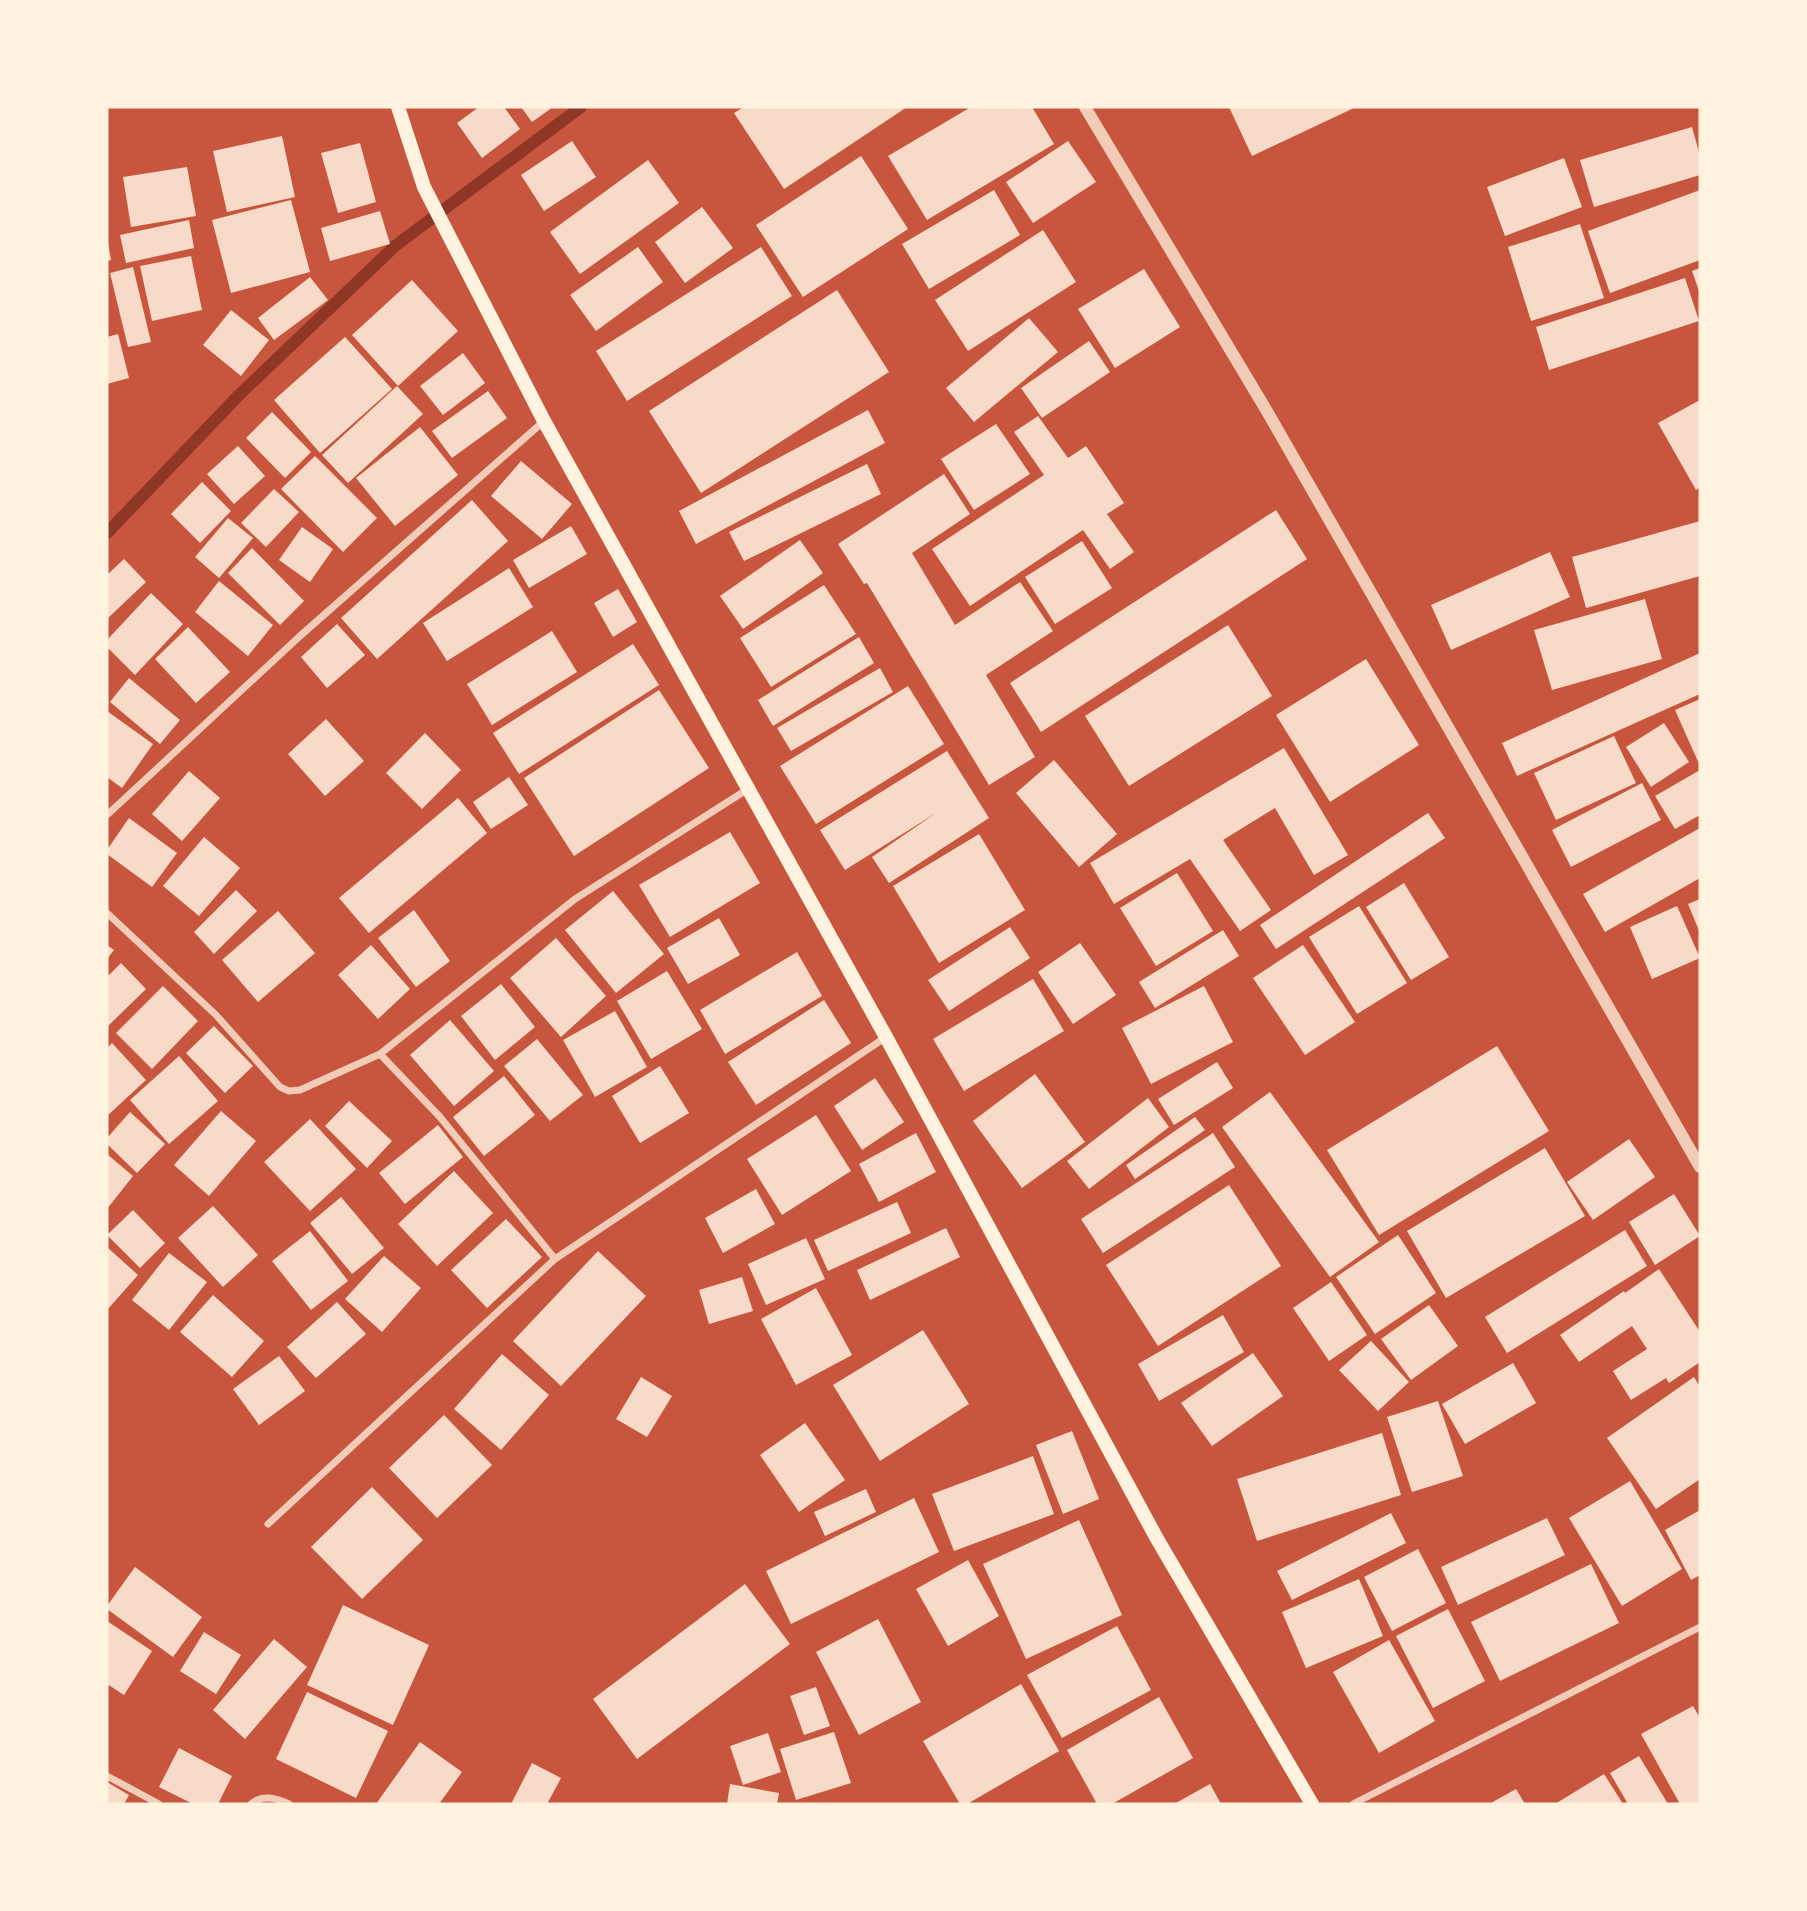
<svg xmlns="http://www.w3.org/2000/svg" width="1807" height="1911" font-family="'Noto Serif',serif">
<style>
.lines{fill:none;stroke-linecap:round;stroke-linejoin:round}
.stream{stroke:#8f3625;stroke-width:12}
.building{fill:#f7dbc8}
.minor{stroke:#f1ccb7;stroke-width:7}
.tertiary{stroke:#f1ccb7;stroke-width:12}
.secondary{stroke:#fff3e0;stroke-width:14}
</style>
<rect width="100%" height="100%" fill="#c8553d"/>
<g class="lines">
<!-- stream -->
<path class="stream" d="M107 533 239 395 395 246 581 107"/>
</g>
<!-- building -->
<path class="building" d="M479 107H504L520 129 482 158 457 123Z
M521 107H553L532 122Z
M744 107H907L784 189 734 113Z
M971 107H1032L1054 144 927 220 888 156Z
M1229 107H1356L1252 156Z
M1692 127 1700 156V175L1594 207 1580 160Z
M282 136 295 197 227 212 213 151Z
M572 141 596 177 544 211 521 175Z
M1068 141 1096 182 1033 223 1006 182Z
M360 143 376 202 338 213 321 153Z
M861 156 908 229 803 297 756 225Z
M1564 158 1582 207 1505 236 1487 187Z
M648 160 679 203 580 274 550 232Z
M187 167 196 216 131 227 123 177Z
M994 190 1020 235 929 289 902 244Z
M1700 190V260L1610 293 1588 231Z
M291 200 310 272 231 293 212 220Z
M702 207 733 248 685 283 655 242Z
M380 211 390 244 330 261 321 228Z
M189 220 194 248 126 263 120 235Z
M1580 224 1604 298 1531 321 1508 247Z
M1043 230 1076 282 968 351 935 300Z
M107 242H108L111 260 107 261Z
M638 247 663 282 596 331 570 295Z
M761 247 792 296 627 401 596 351Z
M191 256 202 310 152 321 140 266Z
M133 267 151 342 128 347 110 273Z
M1700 268V294L1692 271Z
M1144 269 1180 327 1115 368 1078 309Z
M310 277 328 300 274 340 258 318Z
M1685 278 1699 321 1549 370 1536 327Z
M412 280 458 331 398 386 352 335Z
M837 290 889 372 701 493 649 411Z
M231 310 269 340 241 376 203 345Z
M1029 318 1058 352 974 422 946 388Z
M118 334 129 378 107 384V337Z
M345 337 392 389 320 453 274 400Z
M1089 341 1110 372 1042 418 1021 388Z
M463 353 485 383 443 415 420 386Z
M397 386 423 414 348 483 322 455Z
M488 391 507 418 452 458 432 431Z
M1700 400V487L1696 490 1658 423Z
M868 410 885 443 696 544 679 511Z
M272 412 311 452 285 478 246 438Z
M1038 416 1068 458 1086 446 1124 503 1107 514 1134 552 1110 569 1083 530 970 606 932 549 1044 475 1014 432Z
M996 424 1030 474 974 510 941 459Z
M420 427 458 475 395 526 356 478Z
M238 446 265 476 234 504 207 474Z
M315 456 377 518 343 552 281 489Z
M521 461 572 504 542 539 491 496Z
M867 464 881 494 744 561 729 532Z
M944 474 970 514 912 553 955 625 1020 582 1053 631 986 675 1035 757 989 785 867 583 864 584 838 544Z
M202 482 231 511 200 543 171 514Z
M274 489 299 512 266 547 241 523Z
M472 500 508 541 377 659 341 618Z
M1276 510 1307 559 1041 732 1010 683Z
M228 518 253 538 219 578 195 557Z
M1700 521V576L1586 608 1572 557Z
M571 526 587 554 529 588 513 560Z
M302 527 333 549 310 582 279 560Z
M800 540 823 573 743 629 720 596Z
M1082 541 1112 588 1055 624 1025 577Z
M252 548 304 601 280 625 228 573Z
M1550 552 1570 597 1451 650 1431 605Z
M124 559 146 582 107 619V575Z
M509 568 533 607 447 661 423 623Z
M219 581 273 625 248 656 195 612Z
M824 585 856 634 771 687 740 638Z
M618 589 637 622 613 637 594 603Z
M151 593 183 624 135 675 107 647V640Z
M1645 599 1662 659 1552 690 1534 630Z
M337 624 365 655 327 688 301 657Z
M1228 625 1272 696 1129 786 1085 716Z
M188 627 230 672 196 703 155 659Z
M552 631 577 672 492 725 467 684Z
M859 637 874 663 773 726 758 700Z
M633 644 659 685 519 774 493 733Z
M1700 653V694L1517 776 1502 743Z
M1366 659 1419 745 1330 802 1276 715Z
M880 668 893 692 791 751 777 728Z
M129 678 180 720 160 744 110 702Z
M908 686 944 744 816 824 780 766Z
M659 690 709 768 574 856 524 778Z
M1700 699V766L1675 710Z
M107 711 153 744 122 788 107 777Z
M326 719 364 761 325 796 288 754Z
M1664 723 1689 762 1651 787 1626 747Z
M425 733 461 770 422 809 386 773Z
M1614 736 1636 783 1556 820 1534 773Z
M1284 748 1348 855 1314 875 1275 808 1223 840 1271 910 1240 931 1190 859 1114 904 1090 863Z
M947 751 989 818 889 883 872 857 936 813 845 870 820 830Z
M1054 760 1117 834 1079 867 1016 793Z
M1700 770V815L1675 829 1655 796Z
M189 771 220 798 182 841 152 814Z
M509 777 528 805 491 829 473 802Z
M1642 783 1661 820 1571 867 1552 830Z
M458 798 487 833 369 933 339 898Z
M1428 813 1445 838 1276 949 1260 925Z
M129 818 177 853 152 887 107 854V850Z
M1700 828V878L1605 932 1583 894Z
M730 832 760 883 670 937 639 885Z
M979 834 1025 910 939 963 893 886Z
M204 837 240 868 199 916 163 886Z
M1177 873 1213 931 1156 966 1120 908Z
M1404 883 1449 957 1411 980 1366 907Z
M236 890 257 911 214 954 194 932Z
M613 891 664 954 616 993 565 930Z
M1700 899V933L1688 904Z
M1359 906 1407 983 1357 1014 1309 937Z
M1677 906 1700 958 1652 979 1630 927Z
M414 910 450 961 416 987 378 938Z
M278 911 315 953 258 1002 222 960Z
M719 918 740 955 688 984 667 948Z
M1010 927 1030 958 949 1011 928 980Z
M1223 930 1239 956 1155 1008 1139 982Z
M556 938 606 996 561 1037 510 978Z
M1080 943 1116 995 1073 1024 1038 972Z
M107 945 114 950 107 959Z
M371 945 410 989 378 1019 338 975Z
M1303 945 1355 1022 1305 1055 1253 978Z
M797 952 822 996 725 1054 700 1010Z
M121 963 146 989 107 1027V977Z
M667 971 702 1029 651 1059 617 1001Z
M1033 979 1064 1031 964 1091 933 1039Z
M501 984 535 1027 495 1060 461 1016Z
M163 986 198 1021 152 1069 116 1033Z
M1204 986 1233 1042 1151 1084 1122 1028Z
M824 1000 851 1043 756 1105 728 1062Z
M615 1011 647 1067 595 1097 563 1040Z
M450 1020 494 1071 454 1106 410 1055Z
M214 1026 253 1066 225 1093 186 1053Z
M537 1039 583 1095 550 1121 504 1066Z
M112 1043 146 1080 107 1116V1048Z
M1497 1046 1549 1131 1379 1235 1327 1150Z
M179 1056 218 1101 169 1144 130 1100Z
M1217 1062 1233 1088 1174 1125 1158 1099Z
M660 1066 689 1113 640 1143 612 1096Z
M1035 1074 1085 1142 1022 1188 973 1121Z
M504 1076 535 1115 484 1156 453 1117Z
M875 1078 904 1122 862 1150 834 1106Z
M1270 1092 1379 1242 1330 1277 1222 1127Z
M1148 1098 1169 1127 1089 1189 1067 1161Z
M349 1101 392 1141 367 1168 325 1126Z
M221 1111 256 1141 209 1196 174 1165Z
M130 1112 165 1144 137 1173 107 1144V1138Z
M816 1115 851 1171 782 1215 747 1159Z
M1195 1117 1205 1130 1135 1179 1126 1165Z
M310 1119 356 1169 310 1211 264 1162Z
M438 1125 463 1157 405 1204 379 1173Z
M916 1133 936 1172 879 1202 859 1164Z
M1213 1133 1235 1167 1103 1253 1081 1219Z
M1629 1139 1655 1177 1593 1220 1567 1182Z
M1545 1148 1585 1216 1446 1298 1407 1231Z
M107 1154 133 1176 107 1209Z
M454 1171 493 1213 437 1266 398 1224Z
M1229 1185 1281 1266 1158 1346 1106 1265Z
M756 1189 775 1224 723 1253 705 1218Z
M1674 1194 1700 1236 1655 1265 1629 1222Z
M341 1197 384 1248 352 1274 310 1223Z
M897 1202 911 1233 828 1271 814 1240Z
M213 1206 258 1255 223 1287 178 1238Z
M133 1210 165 1243 140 1268 107 1235Z
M506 1219 542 1257 487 1308 451 1270Z
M946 1228 960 1257 870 1300 857 1270Z
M1625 1230 1647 1266 1507 1353 1485 1317Z
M310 1231 348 1281 311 1310 272 1261Z
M1398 1235 1436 1293 1375 1334 1336 1277Z
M806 1238 825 1279 766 1305 748 1264Z
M107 1247 138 1275 107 1310Z
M598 1251 646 1296 561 1386 513 1341Z
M169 1253 207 1282 169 1330 132 1300Z
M384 1256 421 1288 382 1332 345 1299Z
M1659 1269 1700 1332V1362L1669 1383 1666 1378 1631 1400 1613 1371 1647 1349 1632 1326 1579 1362 1560 1335 1624 1291 1625 1293Z
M742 1277 753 1311 709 1324 699 1290Z
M1331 1282 1367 1335 1329 1361 1293 1308Z
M816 1288 852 1355 796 1385 761 1319Z
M213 1295 264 1341 232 1377 180 1332Z
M337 1302 366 1334 316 1378 287 1347Z
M1429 1305 1458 1346 1411 1380 1381 1339Z
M1223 1315 1244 1352 1159 1401 1138 1364Z
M923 1330 969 1404 880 1461 833 1385Z
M1371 1341 1409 1382 1378 1411 1339 1370Z
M1253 1353 1283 1396 1212 1446 1181 1403Z
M502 1354 549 1395 501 1450 454 1409Z
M279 1356 305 1391 259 1425 233 1389Z
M1513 1363 1536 1403 1465 1444 1442 1404Z
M641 1377 672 1396 647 1437 616 1419Z
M1694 1377 1700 1387V1479L1656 1509 1607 1438Z
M1438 1401 1463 1476 1412 1492 1387 1417Z
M444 1415 492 1465 437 1518 389 1468Z
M805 1423 845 1480 799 1512 760 1455Z
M1072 1431 1099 1499 1063 1514 1036 1445Z
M1382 1433 1401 1495 1257 1541 1237 1479Z
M1033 1456 1054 1514 954 1551 932 1494Z
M1630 1481 1682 1569 1622 1606 1569 1518Z
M372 1487 423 1540 362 1599 311 1547Z
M866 1489 876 1512 825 1536 814 1512Z
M914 1498 939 1552 791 1624 766 1571Z
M1700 1510V1575L1691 1580 1665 1530Z
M1391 1513 1406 1543 1292 1600 1277 1571Z
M1547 1518 1565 1555 1458 1605 1441 1567Z
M1079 1520 1122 1615 1026 1659 983 1564Z
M1418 1549 1446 1603 1392 1631 1364 1577Z
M968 1560 999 1616 948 1646 916 1589Z
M1591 1564 1619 1623 1500 1681 1471 1622Z
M135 1567 202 1617 173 1657 107 1609V1606Z
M1359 1579 1383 1636 1306 1668 1282 1612Z
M745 1584 790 1644 637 1759 593 1699Z
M343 1605 429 1645 393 1725 307 1685Z
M1448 1609 1485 1681 1433 1708 1396 1636Z
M878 1619 921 1702 859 1735 816 1652Z
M107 1621 152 1651 124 1695 107 1684Z
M1117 1626 1151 1690 1062 1738 1027 1675Z
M204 1632 241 1655 216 1694 180 1671Z
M274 1639 307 1667 245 1739 213 1710Z
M1389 1640 1435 1721 1379 1753 1333 1672Z
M1021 1684 1059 1751 967 1804H960L923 1741Z
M816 1687 830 1726 804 1735 790 1696Z
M307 1692 388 1731 356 1798 276 1759Z
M1159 1697 1193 1758 1112 1804H1097L1067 1750Z
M1693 1706 1700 1718V1804H1680L1641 1734Z
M834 1732 851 1783 796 1800 780 1749Z
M768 1733 781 1772 743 1785 730 1746Z
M420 1742 462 1772 439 1804H376Z
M179 1748 232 1776 218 1804H193L159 1787Z
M1639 1756 1668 1804H1628L1610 1773Z
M532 1763 561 1778 547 1804H511Z
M1604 1774 1623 1804H1555Z
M107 1782 129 1795 124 1804H107Z
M730 1784 779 1793 777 1804H727Z
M1210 1784 1221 1804H1174Z
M1516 1789 1525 1804H1489Z"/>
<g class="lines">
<!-- minor -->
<path class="minor" d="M107 815 300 636 544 421
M107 913 216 1015 280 1087 289 1091 300 1090 380 1054 440 1117 555 1259 886 1037
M380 1054 575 899 748 789
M268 1524 555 1259
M107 1776 159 1804
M251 1804C263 1794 276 1798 289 1804
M1353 1804 1700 1627"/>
<!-- tertiary -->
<path class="tertiary" d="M1085 107 1268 413 1700 1167"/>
<!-- secondary -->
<path class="secondary" d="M398 107 424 187 544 421 886 1037 1156 1537 1312 1804"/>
</g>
<!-- border -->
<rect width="1807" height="1911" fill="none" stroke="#fff3e0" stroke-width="217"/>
</svg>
